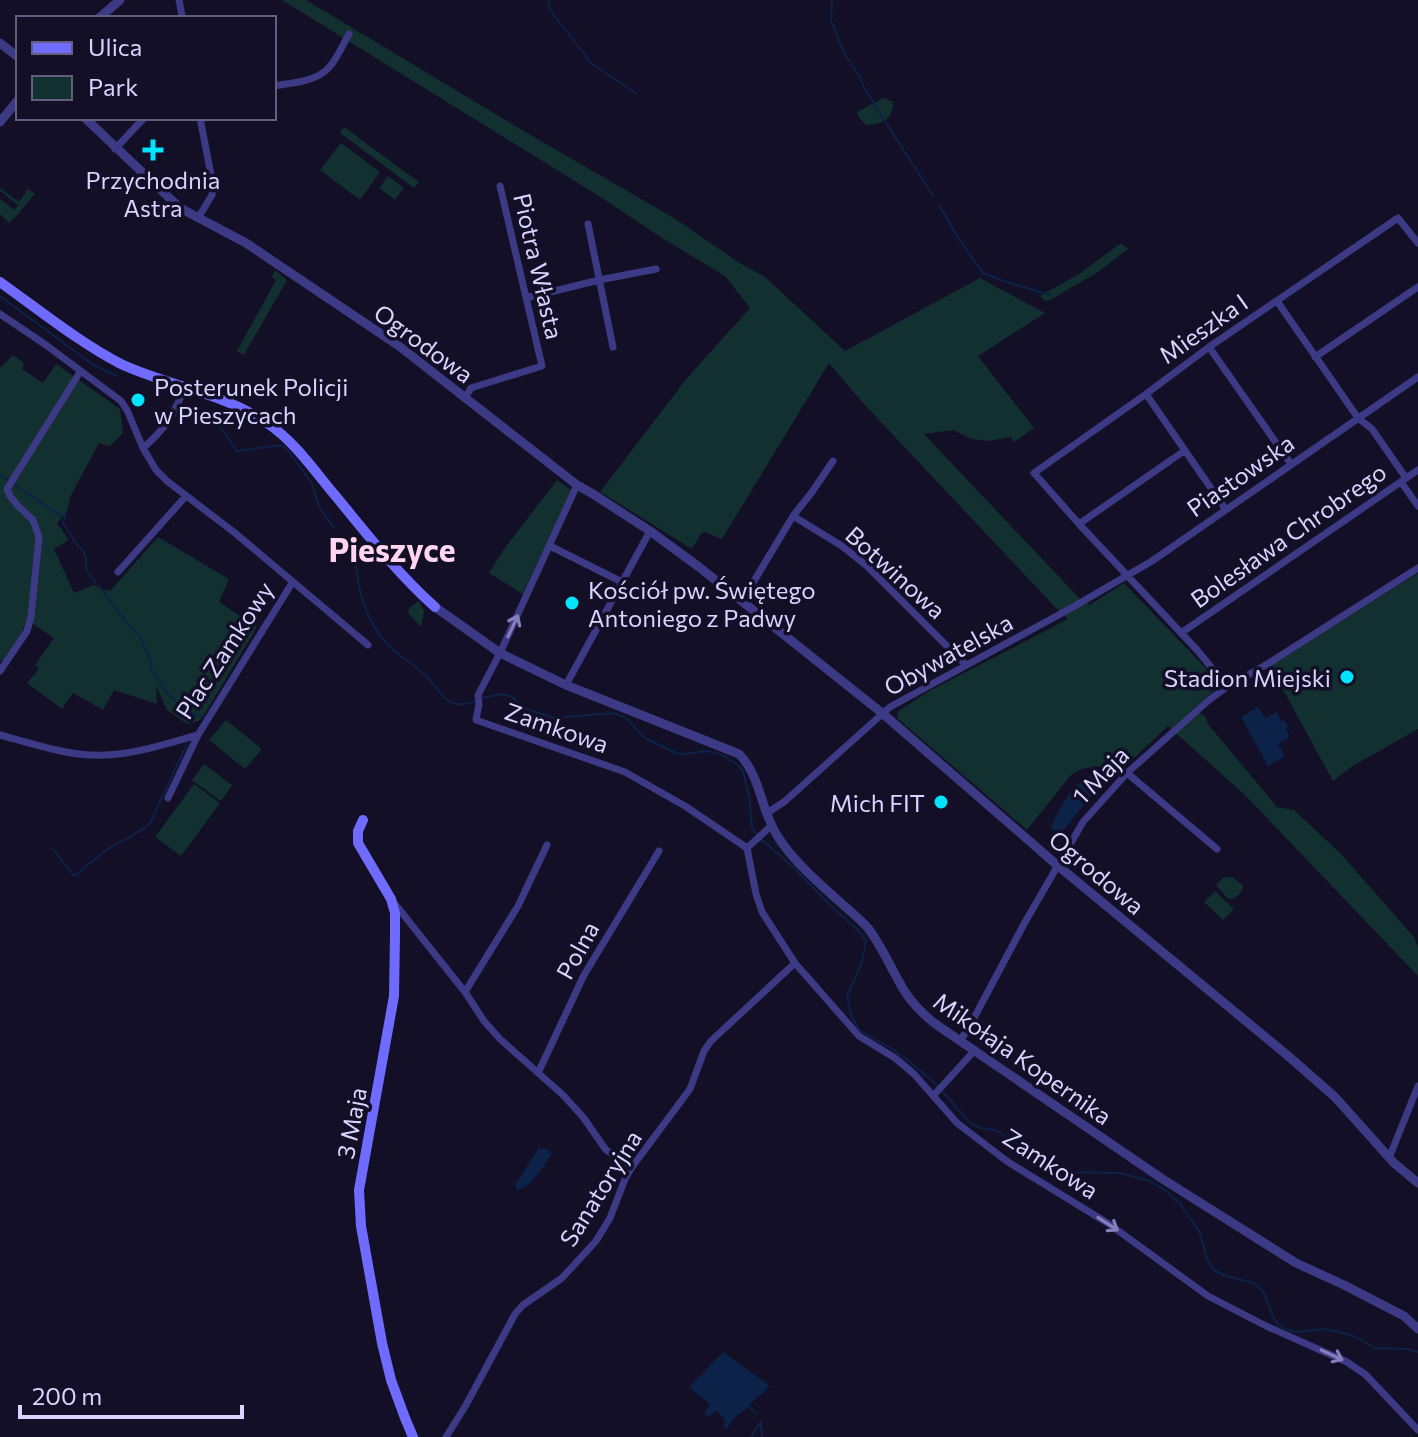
<svg xmlns="http://www.w3.org/2000/svg" width="1418" height="1437" font-family="Commissioner,sans-serif">
<style>
.green{fill:#12302f}
.water{fill:#0c2248}
.lines{fill:none;stroke-linecap:round;stroke-linejoin:round}
.stream{stroke:#0c2248;stroke-width:2}
.minor{stroke:#3d3a85;stroke-width:7}
.tertiary{stroke:#3d3a85;stroke-width:9}
.secondary{stroke:#6f6bff;stroke-width:10}
.oneway{stroke:#837fbc}
.poi-dot{fill:#00e5ff;stroke:#130f26;stroke-width:3}
.labels{text-anchor:middle;dominant-baseline:central;stroke-width:7;stroke-linejoin:round;paint-order:stroke}
.poi-label{font-size:24px;fill:#d9d4ff;stroke:#130f26;text-anchor:start}
.street-label{font-size:24px;fill:#d9d4ff;stroke:#130f26}
.district-label{font-size:32px;font-weight:bold;fill:#ffd6f0;stroke:#130f26}
</style>
<rect width="100%" height="100%" fill="#130f26"/>
<!-- green -->
<path class="green" d="M282 0H306L527 133 674 218 738 262 765 277 845 351 980 278 1045 313 978 356 1034 428 1014 442 1010 437 989 441 971 439 953 430 924 434 1079 598 1092 606 1091 604 1124 583 1220 683 1218 687 1193 709 1206 717 1207 723 1277 807 1294 810 1341 854 1414 937 1418 948V976L1245 795 1168 726 1113 778 1099 766 1081 769 1071 775 1027 830 898 719 897 712 931 690 1068 619 1056 608 862 402 829 363 722 539 704 532 701 534 692 549 600 492 687 378 750 308 725 276 662 238 602 198Z
M884 98 893 102C893 119 883 124 866 125L857 115V112Z
M344 127 419 182 414 188 340 133Z
M341 143 380 172 360 200 320 170Z
M388 176 404 188 395 200 379 188Z
M0 188 19 202 28 189 35 194 18 214 9 223 0 214V199L14 210 18 205 0 191Z
M1121 243 1128 249 1098 272 1050 300 1045 301 1040 296 1082 272Z
M275 270 287 280 244 355 237 351 276 280 272 277Z
M13 355 24 363 22 369 43 383 56 364 120 409 123 433 110 446 99 443 70 497 67 512 57 523 69 540 54 549 74 593 94 585 103 591 107 589 110 591 158 537 229 579 219 602 257 627 207 710 199 721 187 724 167 710 156 686 157 704 114 690 103 710 73 693 62 709 27 683 39 669 35 665 54 638 27 620 21 634 2 662 0 660V368Z
M557 480 571 490 523 594 489 573 504 549Z
M1418 573V729L1351 767 1333 781 1270 666Z
M419 601 424 611 421 627 408 613 409 608Z
M226 720 262 749 245 769 209 740Z
M204 764 232 785 221 801 192 780Z
M194 784 220 803 181 856 155 837Z
M1228 877H1232L1243 885C1243 893 1235 900 1228 899L1216 885 1223 878Z
M1215 891 1234 909 1223 920 1204 902Z"/>
<!-- water -->
<path class="water" d="M1258 707 1265 718 1277 712 1281 721 1284 720 1288 727 1286 729 1290 737 1278 744 1285 756 1268 766 1241 717Z
M1089 776 1096 779 1099 786 1062 832 1056 833 1051 827C1060 808 1070 786 1089 776Z
M539 1148 547 1149 552 1154C543 1166 533 1186 518 1190L514 1186Z
M723 1352 770 1386 732 1421 727 1429 723 1426 725 1420 717 1411 709 1416 706 1415 705 1411 710 1405 689 1387Z"/>
<g class="lines">
<!-- stream -->
<path class="stream" d="M550 0 548 4 550 10 591 63 637 94
M832 0 831 20 844 53 860 77 864 87 884 120 934 197
M939 205 959 239 983 273 1004 281 1050 295
M0 296 92 364 117 376
M182 406 211 417 224 432 237 451 281 445 287 449 312 484 319 507 334 528
M0 475 9 481
M14 485 57 513 65 516 63 524C72 532 73 545 83 550L86 559V570L132 629 139 635 151 661V670L168 694 187 712 204 717
M355 558C358 591 366 625 392 649 403 658 415 666 426 676 444 694 446 712 476 701
M482 698 502 694 512 697 526 709 555 718 612 713 625 717 645 738 676 753 684 754 705 751 718 753 737 764 743 771 749 796 752 828 757 834
M761 839 792 866 835 910 858 930 866 941 862 962 847 996 851 1015 859 1030 894 1050 911 1063 935 1083 969 1122 980 1128 995 1130 1012 1140 1047 1169 1055 1172 1119 1173 1150 1181 1166 1191 1180 1204 1199 1231 1208 1261 1214 1270 1226 1276 1254 1283 1263 1291 1274 1319 1279 1325 1286 1329 1296 1332 1322 1329 1334 1331 1354 1336 1375 1348 1406 1349 1418 1352
M53 849 74 876C85 868 94 859 105 851 120 841 137 835 150 823L187 744
M748 1406 756 1413
M761 1422 762 1437
M751 1437 761 1421"/>
<!-- minor -->
<path class="minor" d="M179 0 182 16
M274 86C290 83 311 82 324 72 335 64 342 46 349 34
M115 149 144 118
M198 218 212 195 213 185 200 118
M588 224 613 347
M526 298 599 280 656 269
M1277 301 1358 418 1372 429 1406 478
M0 314 46 345 121 401 127 410 143 448 156 470 167 481 235 533 368 645
M1209 347 1291 464
M1315 357 1418 287
M1146 394 1226 510
M465 398 471 388 542 366 500 186
M143 448C164 430 175 414 184 388
M1401 482 1418 506
M577 485 500 653 478 695 479 704 476 720 625 772 685 806 747 848 756 894 762 912 795 963 859 1036 895 1058 914 1074 957 1123 1008 1162 1109 1224 1208 1296 1266 1326 1347 1362 1366 1375 1418 1430
M793 516 842 546 867 566 966 665
M1079 524 1184 451
M550 546 622 582
M118 572 186 496
M742 601 793 516 812 492 833 461
M1181 633 1418 470
M0 671 27 631 31 617 39 537 33 520 18 506 10 496 7 489 80 372
M566 685 650 531
M1227 687 1198 651 1079 524 1034 473 1146 394 1209 347 1398 218 1418 243
M0 735C33 744 71 757 105 755 136 754 168 743 198 735L292 583
M1127 773 1217 849
M168 798 198 735
M767 813 784 802 890 707 1073 607 1152 561 1418 377
M747 848 771 826
M395 904 465 992 484 1021 500 1039 563 1095 583 1117 606 1150 632 1167
M465 992 518 906 547 845
M960 1040 967 1031 1024 924 1083 822 1127 773 1209 700 1227 687 1269 663 1418 568
M538 1073 584 975 659 851
M934 1095 975 1050
M1389 1158 1418 1086
M446 1437 466 1405 515 1314 523 1305 562 1278 596 1241 610 1218 625 1179 632 1167 690 1089 704 1051 711 1041 795 963"/>
<!-- tertiary -->
<path class="tertiary" d="M99 18 120 0
M0 43 18 57
M85 118 180 208 246 243 399 346 577 485 593 494 650 531 699 567 882 713 1057 865 1287 1055 1335 1097 1394 1163 1418 1183
M0 122 18 100
M435 607 500 653 566 685 739 754C761 776 761 812 778 837 794 862 819 883 841 903 850 911 860 919 868 928 883 948 892 971 905 992 913 1004 923 1014 934 1023L1161 1178 1296 1263 1344 1285 1404 1316 1418 1329"/>
<!-- secondary -->
<path class="secondary" d="M0 282C38 309 80 343 121 364 168 386 224 393 267 423 294 441 313 469 334 494 366 533 397 573 435 607
M363 820 358 831V843L391 899 395 913V935L394 996 359 1190 361 1226 382 1343 391 1380 405 1418 413 1437"/>
</g>
<!-- one-way arrows -->
<defs><path id="oneway-shaft" d="M-6 0H5M1.5-3L5.5 0L1.5 3" fill="none" stroke-width="1.6" stroke-linecap="round" stroke-linejoin="round" transform="scale(2)"/></defs>
<g class="oneway">
<use href="#oneway-shaft" transform="translate(513 626) rotate(-65)"/>
<use href="#oneway-shaft" transform="translate(1108 1224) rotate(33)"/>
<use href="#oneway-shaft" transform="translate(1332 1355) rotate(25)"/>
</g>
<!-- markers -->
<g class="poi-dot">
<path d="M149 138h8v8h8v8h-8v8h-8v-8h-8v-8h8z"/>
<circle cx="138" cy="400" r="8"/>
<circle cx="572" cy="603" r="8"/>
<circle cx="1347" cy="677" r="8"/>
<circle cx="941" cy="802" r="8"/>
</g>
<g class="labels">
<!-- poi labels -->
<g class="poi-label">
<text x="153" y="179" text-anchor="middle">Przychodnia<tspan x="153" dy="28">Astra</tspan></text>
<text x="154" y="386">Posterunek Policji<tspan x="154" dy="28">w Pieszycach</tspan></text>
<text x="588" y="589">Kościół pw. Świętego<tspan x="588" dy="28">Antoniego z Padwy</tspan></text>
<text x="1331" y="677" text-anchor="end">Stadion Miejski</text>
<text x="925" y="802" text-anchor="end">Mich FIT</text>
</g>
<!-- street labels -->
<g class="street-label">
<text transform="translate(539 266) rotate(77)">Piotra Własta</text>
<text transform="translate(1203 328) rotate(-35)">Mieszka I</text>
<text transform="translate(424 343) rotate(36)">Ogrodowa</text>
<text transform="translate(1240 475) rotate(-35)">Piastowska</text>
<text transform="translate(1288 535) rotate(-35)">Bolesława Chrobrego</text>
<text transform="translate(896 572) rotate(42)">Botwinowa</text>
<text transform="translate(224 650) rotate(-57)">Plac Zamkowy</text>
<text transform="translate(948 654) rotate(-29)">Obywatelska</text>
<text transform="translate(557 727) rotate(19)">Zamkowa</text>
<text transform="translate(1100 775) rotate(-46)">1 Maja</text>
<text transform="translate(1097 872) rotate(40)">Ogrodowa</text>
<text transform="translate(577 950) rotate(-61)">Polna</text>
<text transform="translate(1023 1058) rotate(35)">Mikołaja Kopernika</text>
<text transform="translate(351 1123) rotate(-79)">3 Maja</text>
<text transform="translate(1051 1163) rotate(33)">Zamkowa</text>
<text transform="translate(600 1188) rotate(-58)">Sanatoryjna</text>
</g>
<!-- district labels -->
<g class="district-label">
<text x="392" y="549">Pieszyce</text>
</g>
</g>
<!-- legend -->
<rect x="16" y="16" width="260" height="104" fill="#130f26" stroke="#625e7d" stroke-width="2"/>
<rect x="32" y="42" width="40" height="12" fill="#6f6bff" stroke="#625e7d" stroke-width="2"/>
<text x="88" y="56" font-size="24" fill="#d9d4ff">Ulica</text>
<rect x="32" y="76" width="40" height="24" fill="#12302f" stroke="#625e7d" stroke-width="2"/>
<text x="88" y="96" font-size="24" fill="#d9d4ff">Park</text>
<!-- scale -->
<path d="M20 1405v12h222v-12" fill="none" stroke="#d9d4ff" stroke-width="4"/>
<text x="32" y="1405" font-size="24" fill="#d9d4ff" stroke="#130f26" stroke-width="6" paint-order="stroke">200 m</text>
</svg>
